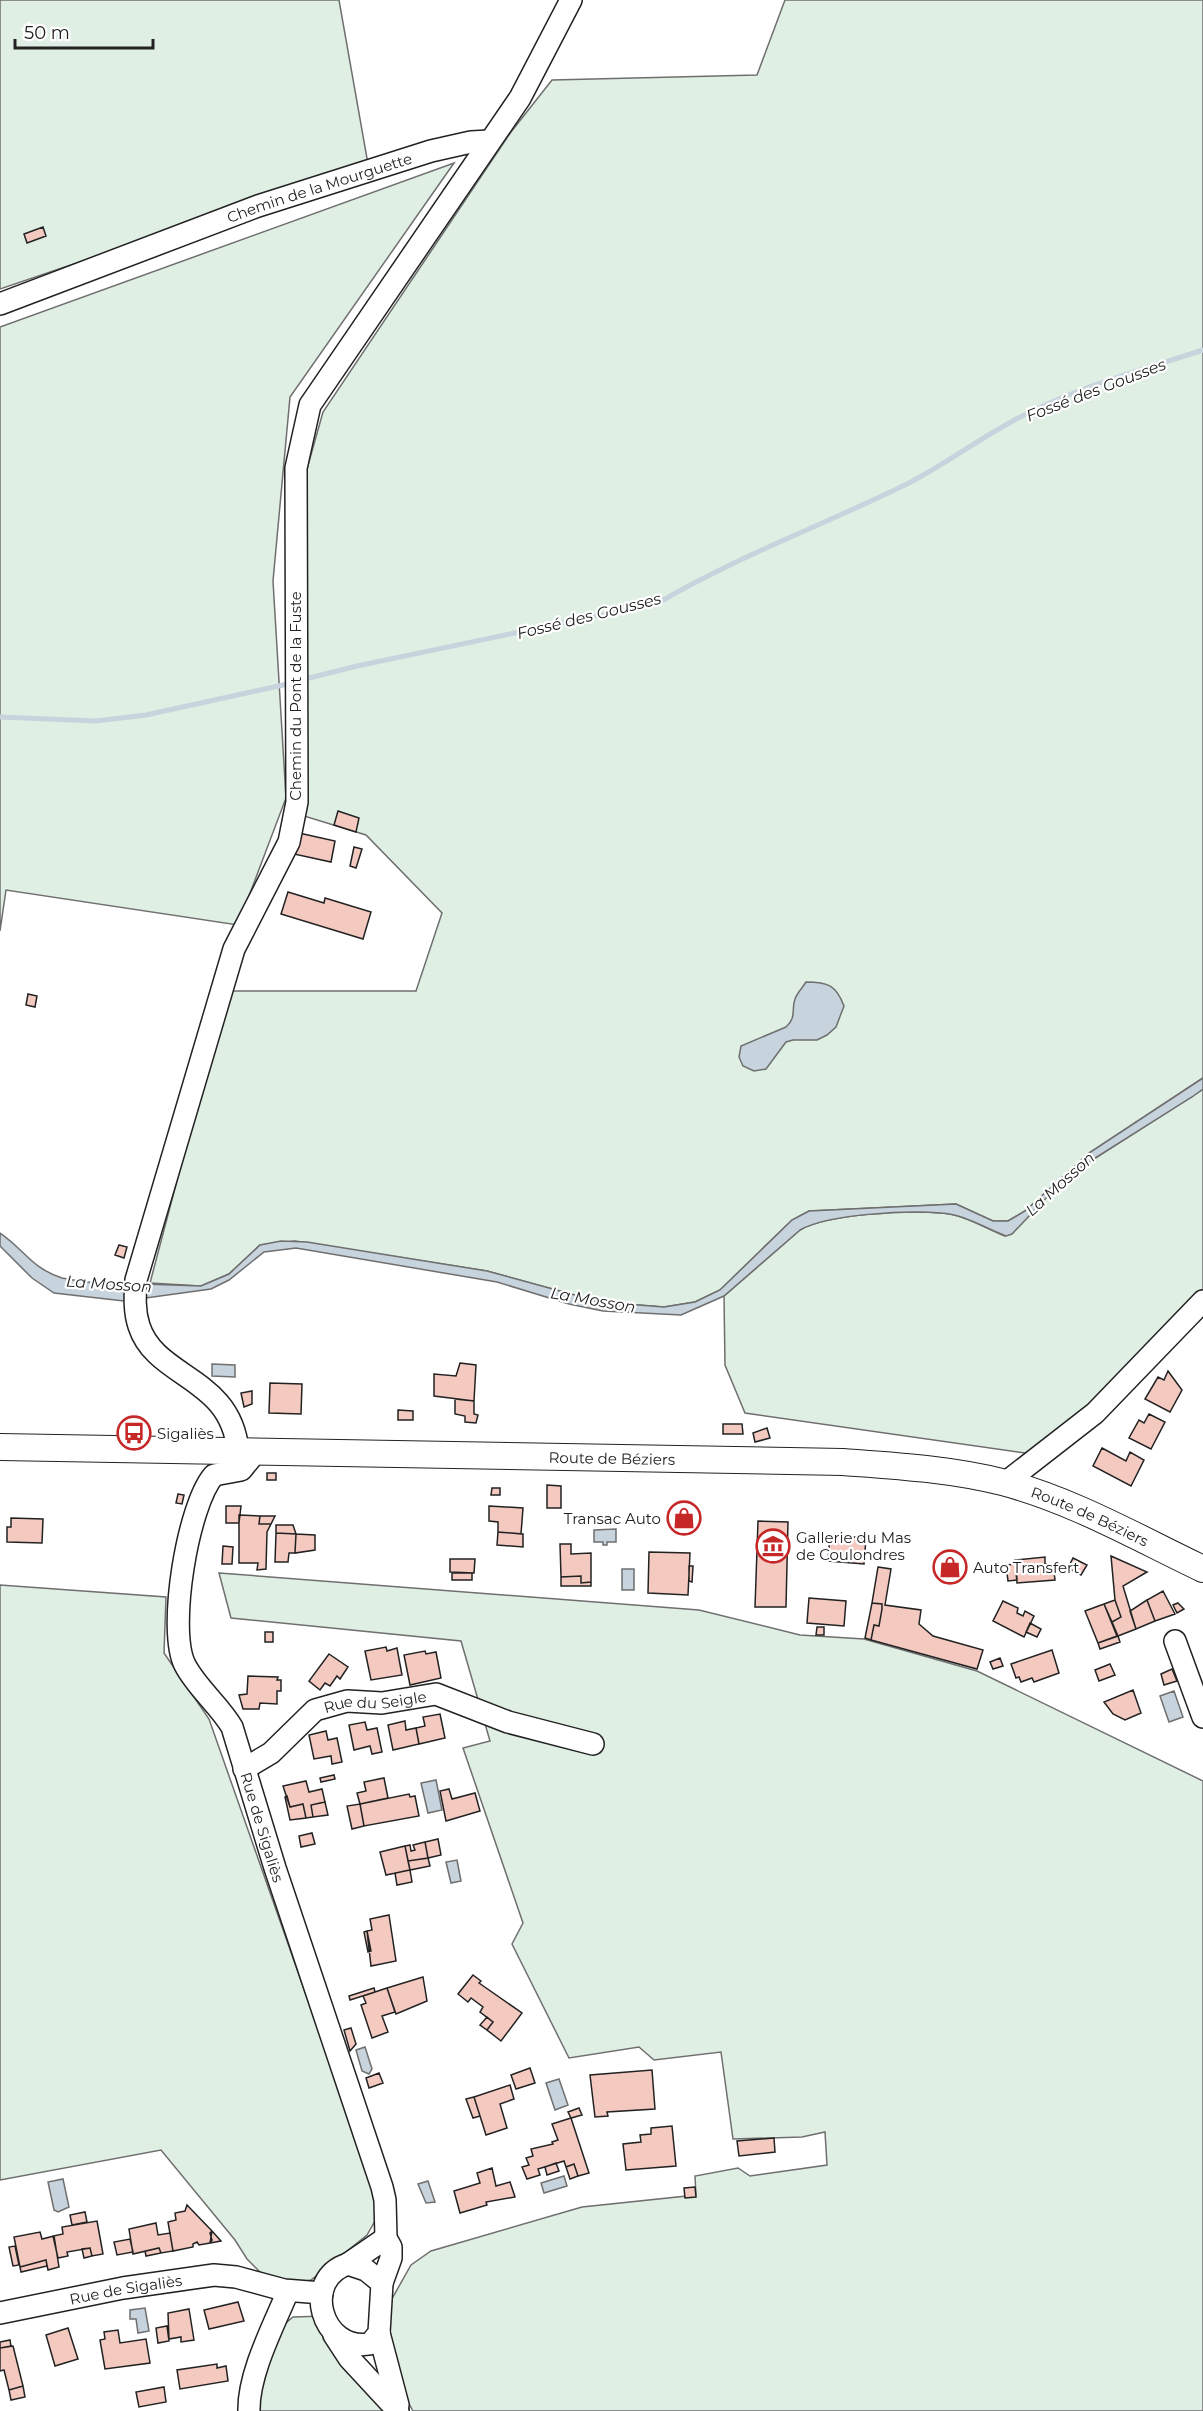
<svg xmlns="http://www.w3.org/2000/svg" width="1203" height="2411" font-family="Montserrat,sans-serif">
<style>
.green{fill:#e0efe3;stroke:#6f6f6f;stroke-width:1.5}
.water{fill:#c7d3dd;stroke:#6f6f6f;stroke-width:1.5}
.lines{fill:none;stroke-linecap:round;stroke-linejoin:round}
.stream{stroke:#c7d3dd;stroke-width:5}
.building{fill:#f3c9c0;stroke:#222;stroke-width:1.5}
.minor-casing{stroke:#222;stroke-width:24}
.major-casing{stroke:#222;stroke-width:28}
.minor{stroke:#fff;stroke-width:21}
.major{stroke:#fff;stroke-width:26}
.labels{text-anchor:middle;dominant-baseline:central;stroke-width:4.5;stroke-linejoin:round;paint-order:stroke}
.street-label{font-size:15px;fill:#222;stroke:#fff}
.poi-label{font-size:15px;fill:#222;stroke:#fff;text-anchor:start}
.water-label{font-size:16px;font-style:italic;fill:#222;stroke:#fff}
</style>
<rect width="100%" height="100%" fill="#fff"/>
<!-- green -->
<path class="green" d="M0 0H339L368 164 0 289Z
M785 0H1203V1078L1089 1153 1025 1211 1008 1221H993L956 1204 809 1211 792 1220 720 1290 695 1302 664 1307 600 1302 487 1271 295 1241 260 1245 229 1274 201 1286 150 1283 227 991H416L442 913 366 835 304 816 305 476 323 412 511 132 552 80 757 75Z
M454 163 290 397 273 581 286 798 238 925 6 890 0 931V327Z
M1203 1089V1293L1092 1408 1032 1454 745 1413 725 1365 724 1296 800 1230C827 1214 908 1210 941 1213 963 1214 985 1228 1005 1236L1069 1175Z
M219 1573 699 1610 800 1635 864 1639 977 1671 1203 1781V2411H413L401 2389 388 2345 389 2304 411 2265 431 2251 582 2207 696 2195 695 2176 738 2168 750 2176 827 2165 825 2132 802 2137 733 2139 721 2052 654 2060 639 2047 569 2058 512 1944 523 1923 463 1748 490 1741 461 1641 231 1618Z
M0 1585 166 1597 164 1653 209 1719 339 2089 373 2188 379 2214 367 2235 311 2280 297 2283 265 2277 247 2259 235 2240 161 2150 0 2180Z
M325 2316 333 2332 409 2411H253L273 2334 293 2317Z"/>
<!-- water -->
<path class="water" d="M806 982C828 982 836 985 844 1006L836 1027 827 1035 817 1040H793L786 1042 766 1069 754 1071 743 1066 739 1057 741 1046 786 1027C797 1017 791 1010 795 999 797 993 803 987 806 982Z
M1203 1078V1089L1192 1097 1068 1175 1012 1234 1006 1236C985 1228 963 1214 941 1213 908 1210 827 1214 800 1230L724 1296 681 1315 603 1311 569 1304 497 1282 296 1248 264 1252 229 1280 211 1289 124 1301 54 1293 32 1278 0 1246V1233C24 1249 31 1268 62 1278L85 1282 201 1286 229 1274 260 1245 281 1241 307 1242 487 1271 600 1302 664 1307 695 1302 720 1290 792 1220 809 1211 956 1204 993 1221H1008L1025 1211 1089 1153Z
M212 1364 235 1365V1377L212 1376Z
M616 1529V1542H607V1545H603V1542H594V1530Z
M622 1569H634V1590H622Z
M1174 1691 1183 1717 1169 1722 1160 1696Z
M436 1780 442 1810 428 1813 421 1783Z
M457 1860 461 1881 451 1883 446 1862Z
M365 2047 372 2069 369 2074 362 2071 356 2050Z
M559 2079 568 2105 555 2110 546 2083Z
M564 2176 567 2186 544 2193 541 2183Z
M63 2179 69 2207 58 2212 54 2210 48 2182Z
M428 2181 435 2202 426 2203 418 2184Z
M145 2308 149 2331 138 2333 136 2319H130V2310Z"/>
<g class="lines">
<!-- stream -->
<path class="stream" d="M301 680 357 666 658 603C738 556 826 524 909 483 944 465 976 441 1011 422 1070 389 1139 371 1203 350
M0 717 96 721 146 715 292 683"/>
</g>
<!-- building -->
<path class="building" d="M43 227 46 236 27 243 24 234Z
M338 811 359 818 356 832 334 825Z
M299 833 335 841 331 862 294 854Z
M354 847 362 849 356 868 350 866Z
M288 892 324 903 325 898 371 912 363 939 281 914Z
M28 994 37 996 35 1007 26 1005Z
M119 1245 127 1247 124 1258 115 1255Z
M460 1363 476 1365 474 1401 434 1396V1374L456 1376Z
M1168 1371 1182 1390 1170 1412 1145 1399 1158 1377 1164 1380Z
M270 1383 302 1384 301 1414 269 1413Z
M252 1391V1404L244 1407 241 1393Z
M455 1399 474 1401V1414L478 1415 476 1423 465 1422V1416L455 1414Z
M398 1410 413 1411V1420H398Z
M1149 1414 1165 1422 1151 1449 1129 1438 1139 1420 1144 1423Z
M723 1424H742L743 1434H723Z
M767 1428 770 1438 755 1442 753 1433Z
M1102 1448 1126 1461 1130 1452 1144 1460 1131 1486 1093 1466Z
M267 1473H276V1480H267Z
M547 1485 561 1486V1508H547Z
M492 1488H500V1495H491Z
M178 1494 184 1495 182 1504 176 1503Z
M226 1506H241L239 1523H226Z
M489 1506 523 1508 521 1534 498 1532V1522L489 1521Z
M239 1515 260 1516 259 1524H271L267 1532 266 1569 257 1570 258 1563H239Z
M260 1516H275L271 1524H259Z
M11 1518 43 1519 42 1543 7 1542V1527H11Z
M758 1521 788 1522 786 1607H755Z
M276 1525H293L296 1534 276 1533Z
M498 1532 523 1534V1547L497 1545Z
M276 1533 296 1534 295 1553H289L288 1562H275Z
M296 1534 315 1535V1550L295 1553Z
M830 1535 866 1538 864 1564 828 1561Z
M560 1544H571V1554L591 1553V1582L581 1583V1576L561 1577Z
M223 1546 233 1547 232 1564H222Z
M649 1552 690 1553 688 1595 648 1593Z
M1111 1556 1147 1572 1123 1586 1136 1629 1118 1636 1112 1622 1121 1617 1115 1600Z
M1045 1557V1564H1053L1055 1580 1017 1583 1015 1560Z
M1073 1558 1087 1565 1081 1575 1068 1568Z
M450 1559H475L474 1573 450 1572Z
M1016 1564 1017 1580 1008 1581 1006 1565Z
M689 1566H693L692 1582 689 1581Z
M878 1567 891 1569 885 1605 921 1610 919 1624 933 1636 983 1650 977 1669 871 1640 874 1625 879 1626 882 1609V1604L872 1603Z
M452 1573H472V1580H452Z
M581 1576V1583L591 1582V1586H561V1577Z
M1163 1591 1175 1614 1155 1621 1147 1600Z
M809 1598 846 1601 844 1626 807 1623Z
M1115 1600 1121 1617 1112 1622 1104 1604Z
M1147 1600 1155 1621 1136 1629 1130 1611Z
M1003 1601 1018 1608 1017 1613 1023 1616 1025 1611 1034 1616 1024 1637 993 1621Z
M872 1603 882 1604V1609L879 1626 874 1625 871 1640 865 1638Z
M1178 1603 1184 1609 1177 1613 1173 1605Z
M1104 1604 1117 1636 1098 1643 1085 1611Z
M1030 1623 1041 1629 1037 1637 1026 1632Z
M817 1627H824V1635H816Z
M265 1632H273V1642H265Z
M1118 1636 1120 1642 1100 1649 1098 1643Z
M386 1647 387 1651 397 1648 402 1675 371 1680 365 1651Z
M1052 1650 1059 1673 1034 1682 1032 1678 1021 1682 1019 1677 1016 1678 1011 1664Z
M425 1651 426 1654 436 1652 441 1678 410 1685 404 1655Z
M329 1654 348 1667 340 1679 337 1676 330 1686 325 1683 320 1690 309 1681Z
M1000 1658 1003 1666 993 1669 990 1662Z
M1110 1664 1115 1675 1099 1681 1095 1670Z
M1172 1669 1177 1681 1164 1685 1161 1674Z
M248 1676 278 1677 277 1680H281V1691H277V1704L260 1703 259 1709H243L239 1695 247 1694Z
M1133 1690 1141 1713 1125 1720 1113 1714 1104 1702Z
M440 1714 445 1738 419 1744 416 1728 425 1726 423 1717Z
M405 1721 406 1730 416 1728 419 1744 393 1750 388 1725Z
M365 1722 367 1730 377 1728 382 1752 372 1754 370 1746 354 1750 349 1725Z
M326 1731 328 1740 337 1738 342 1762 332 1764 331 1756 314 1759 309 1735Z
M334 1775 335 1779 321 1782 320 1778Z
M384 1778 388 1798 360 1804 357 1793 366 1791 364 1782Z
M306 1781 309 1792 322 1789 325 1802 311 1805 313 1817 306 1818 303 1804 290 1807 283 1786Z
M449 1789 452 1799 475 1793 480 1811 446 1821 440 1791Z
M409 1794 410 1797 415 1796 419 1816 364 1826 360 1804Z
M287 1796 290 1807 303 1804 306 1818 290 1820 285 1797Z
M325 1802 328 1815 313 1817 311 1805Z
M360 1804 364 1826 352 1829 347 1806Z
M312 1833 315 1844 301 1847 299 1836Z
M438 1839 441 1855 428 1858 425 1842Z
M425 1842 428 1858 408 1861 405 1846 410 1845 411 1851 415 1850 413 1845Z
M405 1846 410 1870 386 1875 380 1852Z
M428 1858 430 1866 410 1870 408 1861Z
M410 1870 412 1882 397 1885 395 1873Z
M389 1915 396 1961 371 1966 367 1931 372 1930 370 1919Z
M367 1931 371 1951 368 1952 364 1932Z
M473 1975 481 1981 479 1983 522 2013 501 2041 487 2030 493 2022 480 2012 483 2007 471 1998 468 2002 458 1994Z
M423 1977 427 2001 396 2014 387 1988Z
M374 1988 375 1992 350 2000 349 1996Z
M387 1988 395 2012 382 2016 388 2032 372 2038 361 2005 366 2003 363 1996Z
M487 2017 493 2022 487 2030 480 2025Z
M351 2028 356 2044 350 2051 344 2030Z
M530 2068 535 2083 516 2089 511 2075Z
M652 2070 655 2109 607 2112 608 2116 595 2117 590 2075Z
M379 2073 383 2083 369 2088 366 2078Z
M510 2085 514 2099 500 2104 507 2128 486 2135 474 2097Z
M474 2097 480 2116 473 2118 466 2099Z
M579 2108 582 2115 571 2118 568 2112Z
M571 2118 589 2173 578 2176 574 2164 566 2167 564 2161 538 2169 540 2175 527 2179 522 2167 529 2165 526 2158 533 2156 531 2149 553 2144 552 2142 558 2140 552 2124Z
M672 2126 676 2166 626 2170 623 2144 641 2142 640 2135 651 2134V2128Z
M774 2138 775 2152 739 2156 737 2141Z
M556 2163 559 2171 547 2175 545 2167Z
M574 2164 578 2176 570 2179 566 2167Z
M492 2168 496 2186 510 2182 515 2197 486 2202 487 2205 460 2213 454 2191 480 2183 477 2173Z
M695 2187 696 2197 685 2198 684 2188Z
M187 2205 212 2231 210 2233 212 2240 210 2243 199 2245 197 2242 193 2244V2247L173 2251 168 2222 176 2220 175 2213 185 2211Z
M85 2212 87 2222 72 2225 70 2215Z
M97 2221 103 2254 92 2256 90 2248 67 2252 68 2256 58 2258 53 2236 63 2234 62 2227Z
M156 2223 158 2235 170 2233 173 2251 161 2253 159 2248 133 2254 129 2229Z
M212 2231 221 2241 210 2243Z
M40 2232 42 2239 54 2236 59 2267 48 2270 46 2260 20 2267 14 2237Z
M130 2239 133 2252 117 2255 114 2242Z
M15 2246 19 2265 13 2266 9 2247Z
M90 2248 92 2256 84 2258 82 2249Z
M159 2248 161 2253 146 2256 145 2251Z
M46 2260 47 2266 21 2272 20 2267Z
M238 2302 244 2321 209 2329 204 2310Z
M189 2309 194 2340 181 2342V2337L169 2339 168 2313Z
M167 2326 169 2341 158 2343 156 2328Z
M68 2328 78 2359 55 2366 46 2335Z
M118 2330 120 2343 146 2339 150 2363 105 2369 100 2340 105 2339 104 2332Z
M10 2340 11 2346 0 2348V2342Z
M13 2346 23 2386 9 2390 4 2370 0 2371V2348Z
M217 2364V2368L226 2366 228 2381 180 2389 177 2370Z
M23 2386 25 2397 11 2400 9 2390Z
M164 2387 166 2402 139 2407 136 2392Z"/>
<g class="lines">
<!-- minor casing -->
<g class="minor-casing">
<g id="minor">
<path id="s1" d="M0 304 258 206 431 151 471 142 490 141"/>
<path d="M238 1451C231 1376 156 1379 139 1326 134 1311 135 1296 136 1280L234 949 289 842 297 802 296 468 310 405 520 98 571 0"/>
<path id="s2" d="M255 1453 241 1470 214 1475C188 1504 167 1630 185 1665 197 1688 219 1705 232 1727L275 1868 382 2187 385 2200 386 2238 391 2247V2258L382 2283"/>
<path d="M1005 1483 1095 1413 1203 1301"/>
<path d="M1175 1641 1203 1717"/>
<path id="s3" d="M244 1769 271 1753 315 1710 347 1701 382 1703 436 1694 508 1722 593 1744"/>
<path d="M348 2264 366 2270 382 2283 379 2333 370 2344C321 2352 301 2279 348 2264Z"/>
<path d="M348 2264 386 2238"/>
<path id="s4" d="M0 2313 123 2288 214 2275 236 2277 284 2290 322 2293"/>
<path d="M379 2333 398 2405"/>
<path d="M334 2335 349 2358 398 2411"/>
<path d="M249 2411C248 2374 274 2325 288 2291"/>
</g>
</g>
<!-- major casing -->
<g class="major-casing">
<g id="major">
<path id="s5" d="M0 1447 843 1462C897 1466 950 1469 1002 1482 1072 1500 1138 1538 1203 1569"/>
</g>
</g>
<!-- minor -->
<use href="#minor" class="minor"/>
<!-- major -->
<use href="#major" class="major"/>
</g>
<!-- icons -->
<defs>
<g id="bus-ring" transform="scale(1.725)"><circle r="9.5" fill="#fff" stroke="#c62828" stroke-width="1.5"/><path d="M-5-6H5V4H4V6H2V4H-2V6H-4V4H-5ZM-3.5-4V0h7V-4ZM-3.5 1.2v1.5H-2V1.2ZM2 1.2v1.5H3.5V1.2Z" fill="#c62828"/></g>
<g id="shop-ring" transform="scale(1.725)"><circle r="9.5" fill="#fff" stroke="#c62828" stroke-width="1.5"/><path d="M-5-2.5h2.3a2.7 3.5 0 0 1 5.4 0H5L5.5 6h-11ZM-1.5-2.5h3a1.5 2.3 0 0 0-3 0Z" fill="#c62828"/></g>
<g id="museum-ring" transform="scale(1.725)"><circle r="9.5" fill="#fff" stroke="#c62828" stroke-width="1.5"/><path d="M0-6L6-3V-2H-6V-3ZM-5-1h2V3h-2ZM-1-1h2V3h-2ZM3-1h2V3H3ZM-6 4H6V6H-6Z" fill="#c62828"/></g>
</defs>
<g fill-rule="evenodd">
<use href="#bus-ring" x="134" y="1433"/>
<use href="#shop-ring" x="684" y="1518"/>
<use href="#museum-ring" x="773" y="1546"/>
<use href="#shop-ring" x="950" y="1567"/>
</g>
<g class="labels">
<!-- street labels -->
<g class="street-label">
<text stroke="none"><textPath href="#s1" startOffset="340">Chemin de la Mourguette</textPath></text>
<text transform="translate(295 696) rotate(-90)">Chemin du Pont de la Fuste</text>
<text stroke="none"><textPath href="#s5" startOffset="612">Route de Béziers</textPath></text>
<text stroke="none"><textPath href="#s5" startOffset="1098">Route de Béziers</textPath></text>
<text stroke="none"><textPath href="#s3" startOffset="154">Rue du Seigle</textPath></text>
<text stroke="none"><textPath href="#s2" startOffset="429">Rue de Sigaliès</textPath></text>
<text stroke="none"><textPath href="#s4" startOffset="128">Rue de Sigaliès</textPath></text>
</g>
<!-- poi labels -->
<g class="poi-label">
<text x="157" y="1433">Sigaliès</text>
<text x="661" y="1518" text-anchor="end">Transac Auto</text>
<text x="796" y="1537">Gallerie du Mas<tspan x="796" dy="17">de Coulondres</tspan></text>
<text x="973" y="1567">Auto Transfert</text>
</g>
<!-- water labels -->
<g class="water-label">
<text transform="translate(1096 390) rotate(-21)">Fossé des Gousses</text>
<text transform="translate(589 616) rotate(-14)">Fossé des Gousses</text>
<text transform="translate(1060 1184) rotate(-42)">La Mosson</text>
<text transform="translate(109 1284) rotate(4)">La Mosson</text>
<text transform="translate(593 1300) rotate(10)">La Mosson</text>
</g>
</g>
<!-- scale -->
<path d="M15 39v9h138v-9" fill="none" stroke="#222222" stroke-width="3"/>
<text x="24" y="39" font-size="18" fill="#222222" stroke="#ffffff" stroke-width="4.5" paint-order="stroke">50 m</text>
</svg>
